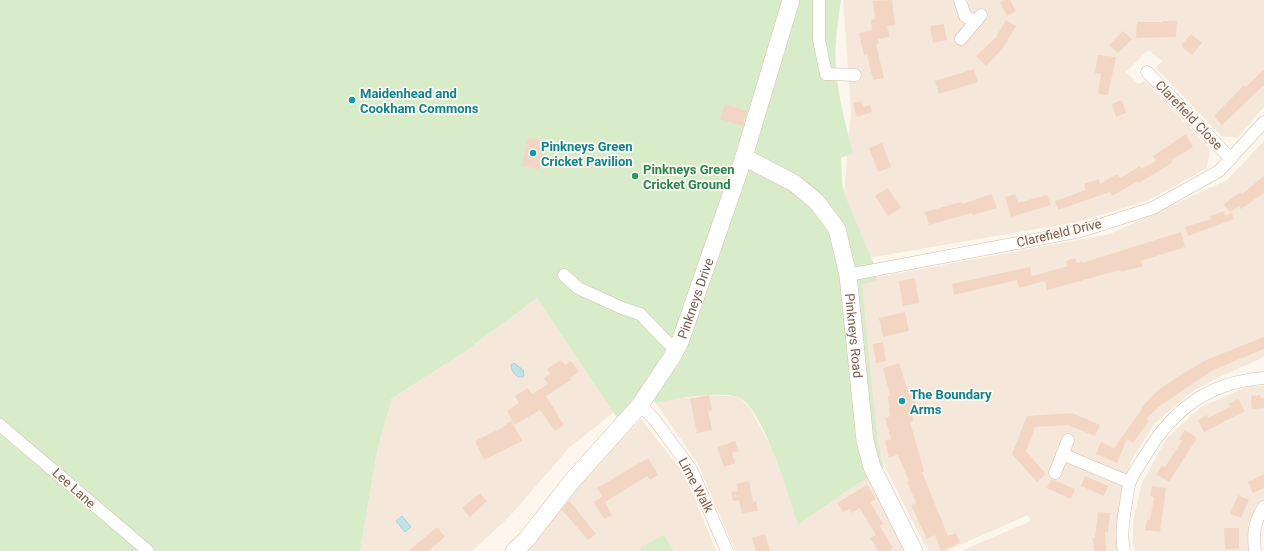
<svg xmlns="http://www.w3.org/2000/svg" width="1264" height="551" font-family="Roboto,sans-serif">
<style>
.residential{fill:#f5e8da}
.green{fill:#d8ecc9}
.water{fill:#bfe3e8;stroke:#a5d3da}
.building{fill:#f3d5c3}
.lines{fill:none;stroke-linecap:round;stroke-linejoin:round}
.street-casing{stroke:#d1beb0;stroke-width:13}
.secondary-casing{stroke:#d6c0b0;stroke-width:18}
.street{stroke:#fff;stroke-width:12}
.secondary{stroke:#fff;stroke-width:17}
.culture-dot{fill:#0f9aa8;stroke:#fffaf3;stroke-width:1.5}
.leisure-dot{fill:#2e9e5b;stroke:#fffaf3;stroke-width:1.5}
.labels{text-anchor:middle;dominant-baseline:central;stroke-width:3.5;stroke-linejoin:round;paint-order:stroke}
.culture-label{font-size:13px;font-weight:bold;fill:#0d838f;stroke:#fffaf3;text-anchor:start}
.street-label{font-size:13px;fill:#7a5c4d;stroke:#fffaf3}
.leisure-label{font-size:13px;font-weight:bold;fill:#27864d;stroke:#fffaf3;text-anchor:start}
</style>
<rect width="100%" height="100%" fill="#fdf6ec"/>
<!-- residential -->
<path class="residential" d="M843 0H1264V107L1237 138 1221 136 1156 68 1162 61 1148 50 1126 72 1138 84 1145 81 1210 149 1207 168 1149 200 1078 222 856 260 842 219 851 110Z
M1264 141V357L1219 377 1193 391 1155 423 1131 461 1123 489 1117 551H961L1031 521 1028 515 946 551H928L885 467 876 439 861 280 1110 234 1227 180Z
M537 298 614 412 569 448 509 517 472 551H360L378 446 389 410 391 399 464 352Z
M1249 386H1264V500L1258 504 1248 524 1249 551H1135L1133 546V521L1142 483 1166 439 1201 407Z
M716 395 739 397 750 408 771 447 793 505 798 525 870 475 912 551H735L698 464 656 403 673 399Z
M641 419 685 475 716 551H522L566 495Z"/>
<!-- green -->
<path class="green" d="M0 0H841C838 22 834 46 836 68 838 97 846 126 853 153L841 158 842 183 846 198 873 262 877 281 862 284 873 399 878 442 884 468 854 486 798 525C790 501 763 406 738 397 719 391 675 398 656 403L647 396 620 422 537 298 464 352 391 399 389 410 378 446 360 551H154L0 420Z
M0 428 144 551H0Z
M664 535 673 551H642L640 548Z"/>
<!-- water -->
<path class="water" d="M514 363 523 370 524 375 523 377H518L512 371 511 365Z
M402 516 411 527 405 532 396 521Z"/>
<!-- building -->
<path class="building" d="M892 0 895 25 887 26 890 37 878 39 879 44H876L884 78 873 80 867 54 864 55 859 33 872 30 871 20 875 19 873 1Z
M1004 0H1010L1016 11 1007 16 1000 3Z
M1006 20 1016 26 1003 48 986 66 976 56 996 37Z
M1162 21H1177L1176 37 1136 38 1137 22H1162Z
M944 24 947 40 933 43 930 26Z
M1123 31 1132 39 1118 53 1109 45Z
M1191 34 1202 43 1192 55 1182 47V44Z
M1098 55 1116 57 1108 95 1098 94 1101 74 1095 73Z
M974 69 978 82 939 94 935 81Z
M1264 69V85L1222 125 1214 116 1244 85 1246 87Z
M1122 100 1126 113 1116 117 1112 104Z
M861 101 863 107 870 105 872 112 857 117 853 103Z
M725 104 747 111 743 126 720 119Z
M1186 134 1193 147 1171 160 1173 162 1152 175 1139 183 1138 181 1112 196 1110 192 1058 210 1055 201 1086 190 1084 184 1099 179 1100 184 1117 174 1120 178 1140 166 1141 169 1156 161 1153 156Z
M528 138 544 141 539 169 522 166Z
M882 143 891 167 878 172 869 148Z
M1264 176V193L1241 209 1239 206 1230 212 1224 204 1241 192 1242 194Z
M888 188 901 208 888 216 875 196Z
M992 194 997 208 973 215 972 213 929 225 925 212 961 202 962 204Z
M1015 194 1018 203 1047 195 1051 205 1011 217 1005 197Z
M1224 211 1225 215 1232 213 1234 219 1188 236 1185 227 1211 219 1210 216Z
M1181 232 1185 247 1141 261 1143 266 1121 272 1120 270 1047 290 1045 281 1019 288 1017 280 954 295 952 284 1030 267 1032 276 1068 266 1066 261 1075 258 1077 263 1082 261V263Z
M915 278 919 303 903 306 899 281Z
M905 312 909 331 883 337 879 318Z
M1264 337V349L1213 370 1160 406 1146 419 1149 421 1133 443 1127 439 1117 463 1096 454 1101 442 1114 448 1142 409 1141 408 1157 391 1177 377 1206 360Z
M883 342 886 361 876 363 873 344Z
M561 360 565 365 571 361 579 372 570 378 571 380 546 396 564 425 555 431 540 410 515 425 507 411 519 403 515 396 528 388 532 394 548 384 544 378 550 374 547 369Z
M899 363 909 394 913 393 916 404 912 405 913 422H910L924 471 922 472 948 536 956 533 960 543 941 551 935 535 927 539 911 505 916 503 907 482 909 481 898 455 889 457 885 441 891 439 885 418 890 416 888 396 890 395 883 368Z
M709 395 712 410 708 411 712 430 697 433 690 399Z
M1260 395 1261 398H1264V408L1252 409 1251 396Z
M1238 399 1245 411 1204 432 1198 420 1207 415 1208 418 1230 407 1229 404Z
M1072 413 1100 425 1095 436 1068 425 1035 427 1026 451 1046 474 1037 482 1012 454 1027 416Z
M512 421 522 441 484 460 475 441 504 427 503 426Z
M1185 430 1197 438 1169 482 1156 474 1162 466 1165 467 1182 441 1179 439Z
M735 441 739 451 732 453 735 463 724 467 717 447Z
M648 458 658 475 650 480 647 476 605 502 597 488Z
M1264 474V488L1253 493 1248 482Z
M1085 476 1108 486 1104 496 1081 486Z
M1051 479 1075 489 1071 499 1047 488Z
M749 481 753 502 756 501 758 511 742 513 739 500 733 501 731 492 738 491 736 484Z
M867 485 876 499 870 502 883 524 880 526 893 548 888 551H878L870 538 876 535 860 508 851 513 849 509 843 512 837 503Z
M1152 486 1166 488 1160 532 1145 530 1147 520H1150L1154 497 1150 496Z
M480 493 487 501 470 517 462 508Z
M1238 495 1249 500 1241 518 1230 514Z
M602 497 612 515 604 519 594 502Z
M569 500 596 534 588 540 562 510Z
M1098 512 1110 513 1108 533 1105 532 1106 551H1094L1093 538H1095Z
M437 527 445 537 428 551H408Z
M1224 528H1239V549H1225Z
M765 534 770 551H756L752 538Z"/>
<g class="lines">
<!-- street casing -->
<g class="street-casing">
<path id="street" d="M819 0V40L826 74 855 75
M960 0 965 16 975 22
M961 39 981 15
M1147 72 1231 159
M564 275 578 288 622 308 640 314 667 342 676 349
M848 275 1081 231 1153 208 1219 171 1264 122
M640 405 654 419 691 469 727 551
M0 425 148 551
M1062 454 1129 482
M1055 473 1068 440
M1124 551C1121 538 1123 521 1125 509 1127 500 1127 490 1130 482 1133 473 1140 464 1145 456 1173 409 1209 382 1264 378
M1255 551C1253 534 1254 521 1264 507"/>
</g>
<!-- secondary casing -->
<g class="secondary-casing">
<g id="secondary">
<path id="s1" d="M744 157 794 183 817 202 837 229 848 275 865 441 872 467 914 551"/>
<path id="s2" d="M514 551 526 540 572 481 640 405 672 357 680 342 743 160 791 0"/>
</g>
</g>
<!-- street -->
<use href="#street" class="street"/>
<!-- secondary -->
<use href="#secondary" class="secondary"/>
</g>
<!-- markers -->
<g class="culture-dot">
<circle cx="352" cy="100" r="4"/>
<circle cx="533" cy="153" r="4"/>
<circle cx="902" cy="401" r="4"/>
</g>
<circle class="leisure-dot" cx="635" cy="176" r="4"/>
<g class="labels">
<!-- culture labels -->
<g class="culture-label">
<text x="360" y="93">Maidenhead and<tspan x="360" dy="15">Cookham Commons</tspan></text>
<text x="541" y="146">Pinkneys Green<tspan x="541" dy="15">Cricket Pavilion</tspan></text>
<text x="910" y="394">The Boundary<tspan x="910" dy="15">Arms</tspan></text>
</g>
<!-- street labels -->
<g class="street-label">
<text transform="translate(1189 115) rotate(46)">Clarefield Close</text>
<text transform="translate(1059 233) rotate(-13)">Clarefield Drive</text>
<text stroke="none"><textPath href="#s2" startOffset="314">Pinkneys Drive</textPath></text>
<text stroke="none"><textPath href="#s1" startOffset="228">Pinkneys Road</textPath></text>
<text transform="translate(696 485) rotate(62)">Lime Walk</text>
<text transform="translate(74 488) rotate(42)">Lee Lane</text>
</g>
<!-- leisure labels -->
<g class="leisure-label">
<text x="643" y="169">Pinkneys Green<tspan x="643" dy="15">Cricket Ground</tspan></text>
</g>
</g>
</svg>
